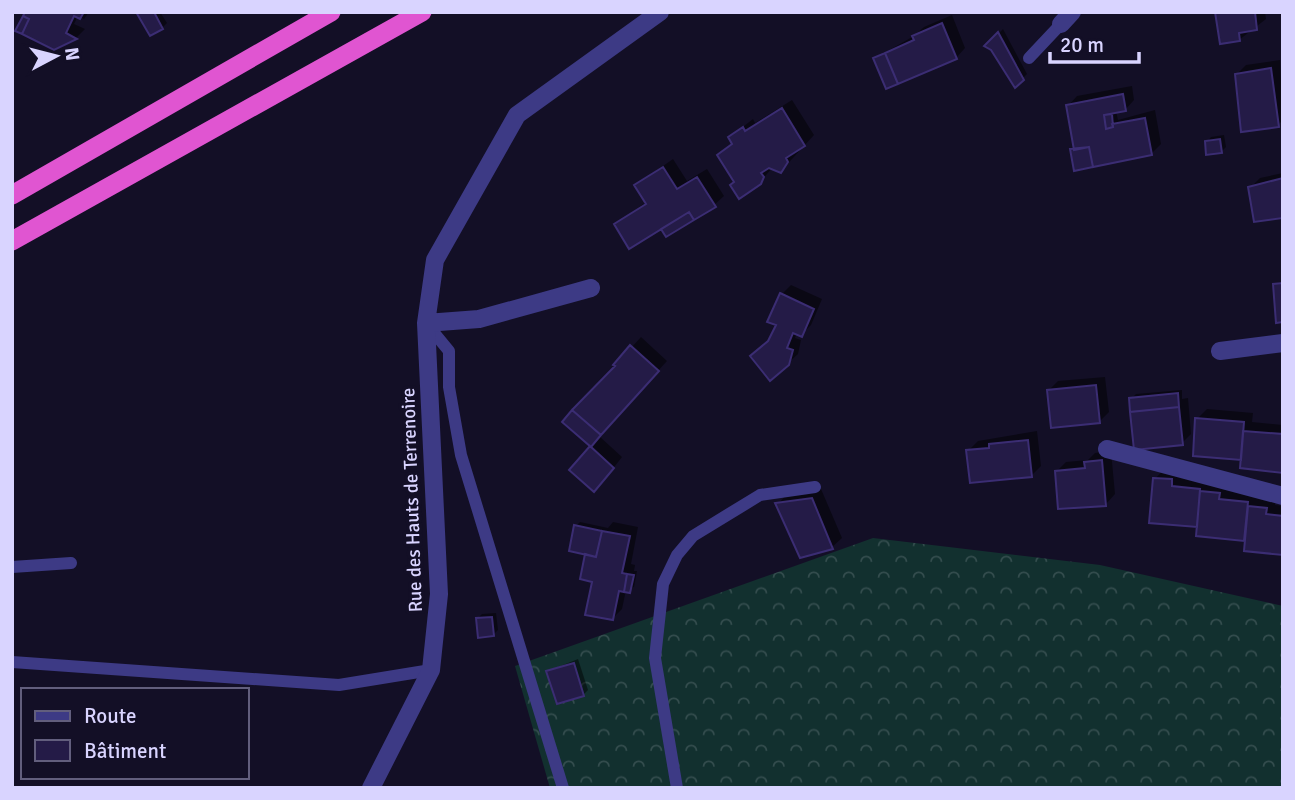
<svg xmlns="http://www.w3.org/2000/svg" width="1295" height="800" font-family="Signika,sans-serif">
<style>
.forest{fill:url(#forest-crowns)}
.shadow{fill:#0007}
.building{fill:#241b47;stroke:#3b2d73;stroke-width:2}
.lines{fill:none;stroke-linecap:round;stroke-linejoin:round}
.service{stroke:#3d3a85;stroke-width:12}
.minor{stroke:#3d3a85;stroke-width:18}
.trunk{stroke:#e055d1;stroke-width:19}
.labels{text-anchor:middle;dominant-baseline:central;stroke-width:7;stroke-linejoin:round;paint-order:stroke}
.street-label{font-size:19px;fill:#d9d4ff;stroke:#130f26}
</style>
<defs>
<pattern id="forest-crowns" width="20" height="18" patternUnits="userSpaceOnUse" patternTransform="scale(1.75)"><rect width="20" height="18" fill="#12302f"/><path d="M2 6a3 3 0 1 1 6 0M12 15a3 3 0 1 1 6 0" fill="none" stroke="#344d4e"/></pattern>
</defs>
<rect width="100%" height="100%" fill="#130f26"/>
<!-- forest -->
<path class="forest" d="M873 538 1100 565 1283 606V788H550L515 666Z"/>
<!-- shadow -->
<path class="shadow" d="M27 12H89L84 19 78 16 74 24 85 29 72 42 54 48Z
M138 12H160L167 23 162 28Z
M1216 12H1265L1266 19 1239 40Z
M952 15 965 48 956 58H875L914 36 924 27Z
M1003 29 1027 74 1015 86 992 49 987 46Z
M1280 60 1283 120 1278 125 1237 74 1246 65Z
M1132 86 1134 100 1125 110 1116 111 1118 120 1155 110 1161 144 1151 154 1072 149 1075 146 1068 106 1077 96Z
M792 100 814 135 781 171 773 167 760 182H735L719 155 733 142 730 137 753 119 755 123Z
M1224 135 1226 147 1221 152 1207 142 1211 137Z
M673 159 687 181 707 169 724 196 714 205 669 224H616L646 202 636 185Z
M1283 173V216L1250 188 1260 178Z
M791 285 822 299 811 325 801 335 797 333 795 338 801 340 798 354 787 364 771 339 778 324 782 294Z
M641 337 667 361 599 436 622 457 604 480 572 470 592 446 564 422Z
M1105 377 1109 412 1099 422 1049 390 1058 381Z
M1182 390V399L1188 398 1191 434 1182 443 1131 399 1136 394Z
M1207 409 1253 413 1252 422 1283 425V471L1243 458 1197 419Z
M1037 431 1041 466 1031 476 968 451 978 441Z
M1111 451 1115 494 1106 504 1056 472 1066 462 1088 460 1095 453Z
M1164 469 1276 498 1275 505 1283 506V553L1246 539 1198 535 1199 526 1155 479Z
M821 489 842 538 832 547 801 556 778 504 787 494Z
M580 522 608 528 613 522 638 527 631 564 635 565 634 571H637L634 587 626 590 622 609 612 619 594 580 576 526Z
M496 613 498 630 493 635 478 618 482 614Z
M578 659 588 690 583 695 548 671Z"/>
<!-- building -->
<path class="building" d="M25 12H84L80 19 74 16 66 33 77 39 54 50 22 34 29 19 23 16Z
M136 12H154L163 29 150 36Z
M1215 12H1255L1257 30 1239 33 1240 41 1220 44Z
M23 16 29 19 22 34 15 31Z
M942 23 957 59 898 84 885 53 914 40 912 36Z
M998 32 1024 80 1015 88 991 50 984 46Z
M885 53 898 84 886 89 873 58Z
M1271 68 1279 127 1241 132 1235 74Z
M1123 94 1126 111 1104 115 1106 129 1113 127 1112 124 1145 118 1152 155 1093 167 1089 147 1074 150 1066 105Z
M782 108 805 146 786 158 788 162 781 173 769 168 761 173 764 177 761 184 739 199 730 185 734 182 717 155 732 144 728 137 743 127 745 131Z
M1112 114 1113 127 1106 129 1104 115Z
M1220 139 1222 153 1206 155 1205 141Z
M1089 147 1093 167 1074 171 1070 149Z
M663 167 677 189 697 177 716 207 694 220 689 212 629 249 614 224 646 204 634 185Z
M1283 178V218L1254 222 1248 187Z
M689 212 694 220 666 237 661 229Z
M1283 283V322L1276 323 1273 284Z
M780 293 814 309 802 337 793 333 787 348 793 350 789 365 770 381 750 356 768 341 776 325 767 322Z
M630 345 659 371 601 435 572 410 615 366 613 365Z
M1096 385 1100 423 1051 428 1047 390Z
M1178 393 1179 407 1130 412 1129 398Z
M1179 407 1183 445 1134 450 1130 412Z
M572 410 601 435 591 447 562 422Z
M1195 418 1244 422 1241 460 1193 456Z
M1243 431 1283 434V473L1240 468Z
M1028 440 1032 477 970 483 966 450 989 448V444Z
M590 446 614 468 594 492 569 470Z
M1102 460 1106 506 1058 509 1055 471 1085 468 1084 462Z
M1153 478 1172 479V486L1200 489 1197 527 1149 523Z
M1200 491 1220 493 1219 499 1248 502 1244 541 1196 536Z
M812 498 833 549 800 558 775 503Z
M1248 506 1267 508 1266 514 1283 516V555L1244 551Z
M574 525 602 531 596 557 569 551Z
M602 531 630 536 622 573 627 574 624 592 619 591 613 620 585 615 592 582 580 579 585 554 596 557Z
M627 574 634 575 630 593 624 592Z
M492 617 494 636 478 638 476 618Z
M574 663 584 696 557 704 546 671Z"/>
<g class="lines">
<!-- service -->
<path class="service" d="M1029 58 1061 24
M426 323 449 351V387L461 455 563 788
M12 567 71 563
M12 662 339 685 431 670
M677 788 655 658 663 584 677 555 693 536 760 495 815 487"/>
<!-- minor -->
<path class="minor" d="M1061 24 1072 12
M426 323 479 319 591 288
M1220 351 1283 343
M1107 449 1283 496
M371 788 431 670 439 594 426 323 435 260 517 115 660 12"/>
<!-- trunk -->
<path class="trunk" d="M12 195 331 12
M12 241 422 12"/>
</g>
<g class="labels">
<!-- street labels -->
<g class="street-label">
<text transform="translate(412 500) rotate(-92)">Rue des Hauts de Terrenoire</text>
</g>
</g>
<!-- border -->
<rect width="1295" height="800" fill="none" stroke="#d9d4ff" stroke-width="28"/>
<!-- legend -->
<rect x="21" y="688" width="228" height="91" fill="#130f26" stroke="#625e7d" stroke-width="2"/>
<rect x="35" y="711" width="35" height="10" fill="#3d3a85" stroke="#625e7d" stroke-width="2"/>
<text x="84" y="723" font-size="21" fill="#d9d4ff">Route</text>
<rect x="35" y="740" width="35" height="21" fill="#241b47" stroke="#625e7d" stroke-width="2"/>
<text x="84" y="758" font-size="21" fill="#d9d4ff">Bâtiment</text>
<!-- north arrow -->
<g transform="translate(56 56) rotate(83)" stroke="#130f26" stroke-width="5" paint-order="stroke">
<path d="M0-5L12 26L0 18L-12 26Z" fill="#d9d4ff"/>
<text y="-10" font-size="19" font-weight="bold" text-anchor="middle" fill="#d9d4ff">N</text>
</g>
<!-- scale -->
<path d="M1050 52v10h89v-10" fill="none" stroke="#d9d4ff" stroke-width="3.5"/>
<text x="1060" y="52" font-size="21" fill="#d9d4ff" stroke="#130f26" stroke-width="5" paint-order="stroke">20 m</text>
</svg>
